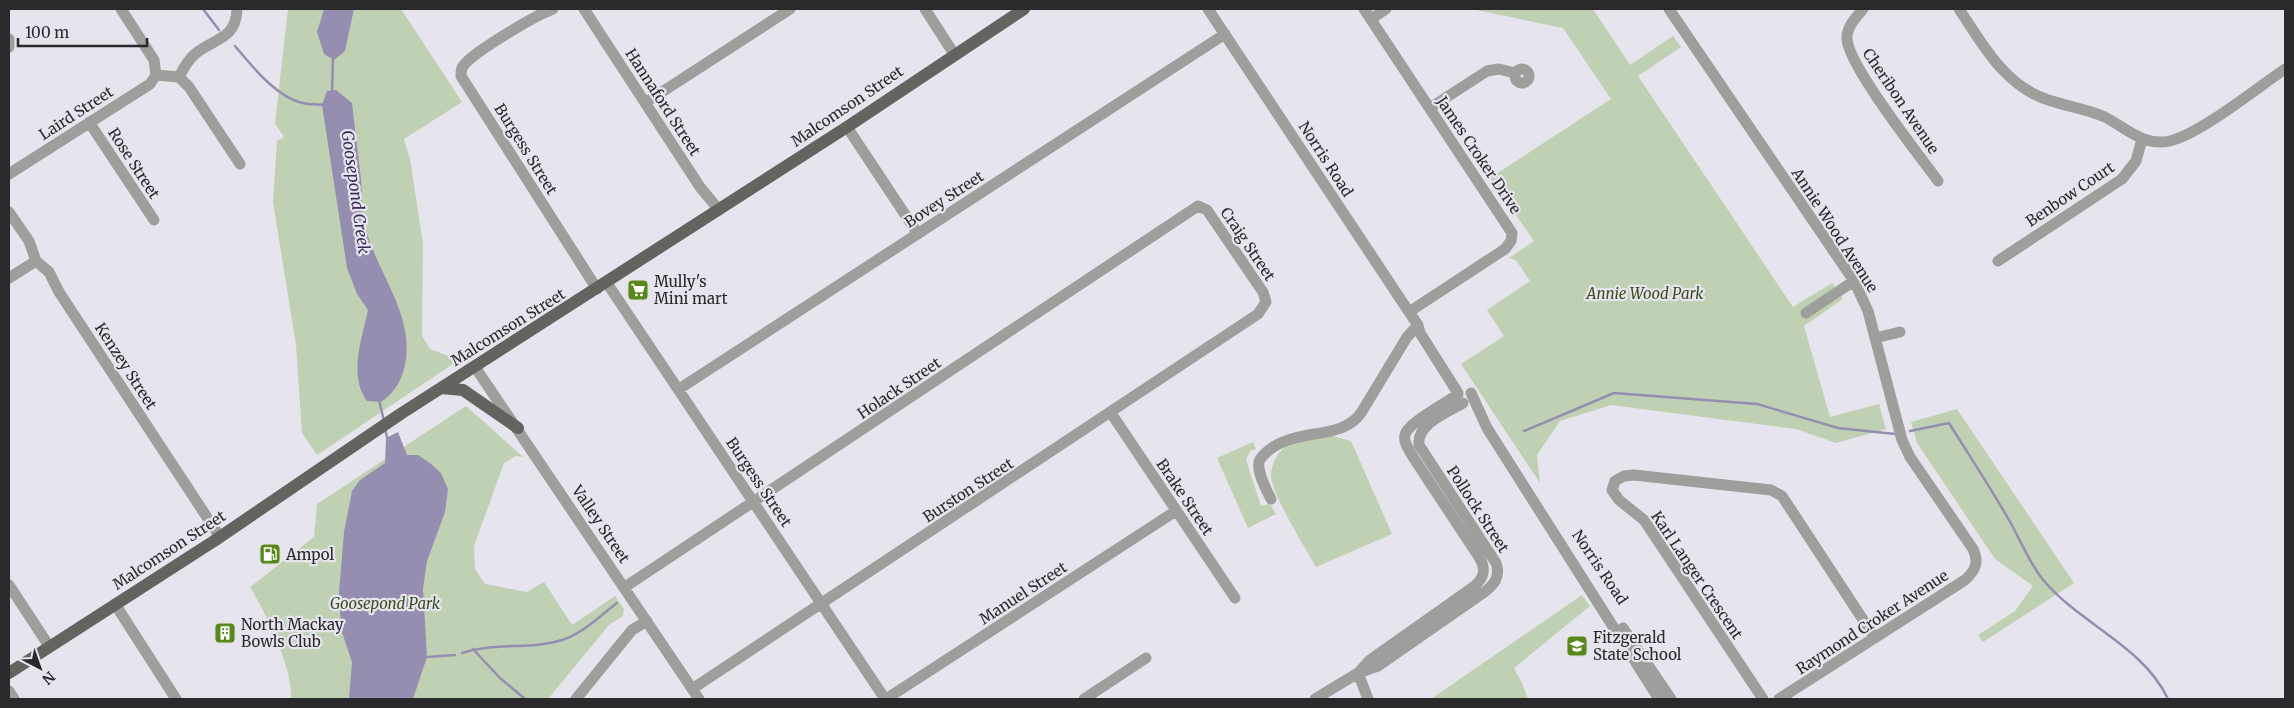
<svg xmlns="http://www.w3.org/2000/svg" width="2294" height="708" font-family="Merriweather,serif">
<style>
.green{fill:#c0d1b3}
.water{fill:#958eb1}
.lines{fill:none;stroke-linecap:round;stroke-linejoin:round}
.stream{stroke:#958eb1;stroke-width:2.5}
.minor{stroke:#9d9f9c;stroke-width:11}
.major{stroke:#62655f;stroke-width:12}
.labels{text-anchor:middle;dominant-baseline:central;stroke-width:4.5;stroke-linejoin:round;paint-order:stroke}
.street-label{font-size:15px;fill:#2a2a2d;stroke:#e6e4ed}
.poi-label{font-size:15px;fill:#2a2a2d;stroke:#e6e4ed;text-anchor:start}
.park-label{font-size:15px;font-style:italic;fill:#37501e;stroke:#e6e4ed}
.water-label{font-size:16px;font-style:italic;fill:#392b5a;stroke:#e6e4ed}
</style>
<rect width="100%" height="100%" fill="#e6e4ed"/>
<!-- green -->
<path class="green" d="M288 9H401L462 102 404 139 410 159 423 244 422 336 430 349 459 360 317 455 302 433 296 345 273 202 277 141 284 137 275 123Z
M1471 9H1593L1630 65 1673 36 1681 47 1638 76 1793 307 1832 283 1843 299 1804 326 1830 417 1879 404 1886 429 1836 443 1796 429 1611 405 1560 421 1537 455 1540 483 1461 364 1504 336 1487 310 1530 281 1516 260 1509 258 1534 241 1490 178 1611 99 1563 28Z
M466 406 523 457 516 456 504 463 474 546 475 569 485 584 527 592 544 582 572 625 615 596 624 609 623 616 609 625 548 699H291C293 668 266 613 250 587L314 537 317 504Z
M1957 409 2074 583 1983 642 1978 635 2015 611 2033 586 1995 559 1917 443 1911 422Z
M1333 436 1351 441 1392 534 1316 567C1306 549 1270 492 1271 474 1272 464 1277 453 1285 447 1297 437 1318 438 1333 436Z
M1253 442 1256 449 1250 451 1246 460 1261 506 1270 504 1276 514 1248 528 1217 458Z
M1582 595 1590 606 1514 668 1522 683 1528 699H1431Z"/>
<!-- water -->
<path class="water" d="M324 9H354L345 51 334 60 324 54 317 32Z
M336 90 352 103C355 129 358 154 361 179 362 193 361 208 364 221 374 272 418 315 404 369 400 383 394 393 381 402L367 401C348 375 362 339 368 310L357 294 347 268 322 105 327 91Z
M398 432 407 455H418L430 463 441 473 448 489 445 512 427 561 423 589 427 657 413 699H349L352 662 341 629 339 592 344 532 352 491 360 480 385 463 386 438Z"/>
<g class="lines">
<!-- stream -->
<path class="stream" d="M203 9 219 30
M235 46C251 65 277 98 303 103 310 105 318 104 326 105
M332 94 333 57
M379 400 384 421
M385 429 388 441
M1524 431 1614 393 1757 404 1838 428 1895 434
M1910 431 1949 423C1969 455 1990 487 2009 520 2020 539 2031 567 2045 582 2082 625 2143 646 2168 699
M473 649 500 678 525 699
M462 653C494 642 530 650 562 640 582 634 600 616 617 603
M427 657 455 655"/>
<!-- minor -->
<path class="minor" d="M121 9 154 60 156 75 179 77 189 87 240 164
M553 9C536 15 475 51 464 65 461 68 461 71 461 76L597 289
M584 9 700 187 719 210
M925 9 954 54
M1208 9 1409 312 1418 325 1420 333 1458 393
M1364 9 1512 233 1511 241 1505 249 1409 312
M1669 9 1854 281 1868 311 1902 440 1910 457 1973 549C1979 562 1976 570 1965 580L1779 699
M1863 9C1856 17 1846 28 1847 39 1848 65 1919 155 1938 181
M1959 9C1982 43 2003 83 2043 98 2063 106 2085 108 2105 117 2126 128 2144 147 2170 141 2200 134 2257 88 2285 69
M1371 19 1386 9
M9 39V47
M1515 76a7 7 0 1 1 14 0a7 7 0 1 1-14 0Z
M179 77C183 69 188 60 195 54 214 38 236 40 237 9
M645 103 790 9
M1430 108 1487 71 1499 69 1515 73
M89 122 154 220
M847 127 918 234
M9 174 150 84 156 75
M9 212 29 241 36 261 49 272 59 292 220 537
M1998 261 2122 179 2136 161 2142 139
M9 278 36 261
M607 283 885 699
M1806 313 1854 281
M1875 338 1900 332
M475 367 699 699
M679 389 1225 34
M1471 393 1487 428 1659 699
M1111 413 1235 598
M1271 499C1266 489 1257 473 1259 462 1260 457 1266 453 1269 450 1299 427 1341 441 1361 413L1407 337 1418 325
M9 585 49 646
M625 587 1198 206 1207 210 1263 292 1266 302 1258 314 692 689
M115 604 176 699
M1623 628 1671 699
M1358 673 1370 660 1472 588C1484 579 1487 570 1479 557L1413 457C1410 451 1403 443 1405 435 1407 423 1447 403 1458 394
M1358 673 1368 699
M9 691 14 699
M576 699 632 630 647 621
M886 699 1176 511
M1084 699 1146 658
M1315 699 1358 673 1378 666 1483 593C1494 585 1501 577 1496 563L1419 445C1416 424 1448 412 1463 403
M1763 699 1644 520 1619 500 1612 490 1615 481 1624 476 1634 475 1771 490 1782 496 1875 638"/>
<!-- major -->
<path class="major" d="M441 388 463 390 518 428
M9 673 214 541 402 413 847 127 1024 9"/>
</g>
<!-- icons -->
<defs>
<g id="supermarket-square" transform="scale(1.125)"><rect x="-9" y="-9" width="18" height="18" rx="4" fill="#58881c" stroke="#e6e4ed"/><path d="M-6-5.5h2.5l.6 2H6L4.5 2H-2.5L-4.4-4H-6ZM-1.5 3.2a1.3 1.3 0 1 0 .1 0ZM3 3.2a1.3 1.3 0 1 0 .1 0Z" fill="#fff"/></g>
<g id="fuel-square" transform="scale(1.125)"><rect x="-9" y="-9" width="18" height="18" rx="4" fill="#58881c" stroke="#e6e4ed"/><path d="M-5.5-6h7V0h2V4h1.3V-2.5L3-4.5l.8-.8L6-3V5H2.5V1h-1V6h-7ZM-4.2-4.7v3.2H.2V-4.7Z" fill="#fff"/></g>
<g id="building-square" transform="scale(1.125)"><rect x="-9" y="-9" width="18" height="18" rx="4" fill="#58881c" stroke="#e6e4ed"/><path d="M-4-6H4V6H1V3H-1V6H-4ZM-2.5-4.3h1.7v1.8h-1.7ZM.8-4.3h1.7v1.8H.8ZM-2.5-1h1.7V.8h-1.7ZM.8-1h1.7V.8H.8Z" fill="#fff"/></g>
<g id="school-square" transform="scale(1.125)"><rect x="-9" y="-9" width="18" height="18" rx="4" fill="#58881c" stroke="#e6e4ed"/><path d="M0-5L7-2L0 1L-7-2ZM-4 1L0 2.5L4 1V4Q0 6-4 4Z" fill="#fff"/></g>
</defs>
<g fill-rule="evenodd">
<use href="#supermarket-square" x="638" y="290"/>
<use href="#fuel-square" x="270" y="554"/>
<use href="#building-square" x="225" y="633"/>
<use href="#school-square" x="1577" y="646"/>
</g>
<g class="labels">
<!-- street labels -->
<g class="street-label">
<text transform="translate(1901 101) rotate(56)">Cheribon Avenue</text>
<text transform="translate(663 102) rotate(57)">Hannaford Street</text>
<text transform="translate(847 106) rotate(-34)">Malcomson Street</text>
<text transform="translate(76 113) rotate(-33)">Laird Street</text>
<text transform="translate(526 149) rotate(58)">Burgess Street</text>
<text transform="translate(1479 155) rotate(56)">James Croker Drive</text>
<text transform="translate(1326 159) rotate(57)">Norris Road</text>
<text transform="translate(134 163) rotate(57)">Rose Street</text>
<text transform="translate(2070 194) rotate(-34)">Benbow Court</text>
<text transform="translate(944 199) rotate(-33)">Bovey Street</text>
<text transform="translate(1835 230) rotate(57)">Annie Wood Avenue</text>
<text transform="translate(1248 244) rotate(56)">Craig Street</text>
<text transform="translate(508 327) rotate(-32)">Malcomson Street</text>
<text transform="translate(126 366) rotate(57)">Kenzey Street</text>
<text transform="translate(899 388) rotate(-34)">Holack Street</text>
<text transform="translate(759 482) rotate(56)">Burgess Street</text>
<text transform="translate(968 490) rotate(-33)">Burston Street</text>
<text transform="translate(1185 497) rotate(56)">Brake Street</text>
<text transform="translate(1478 509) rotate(57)">Pollock Street</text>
<text transform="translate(601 524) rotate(56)">Valley Street</text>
<text transform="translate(169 550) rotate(-33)">Malcomson Street</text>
<text transform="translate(1600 567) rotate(56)">Norris Road</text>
<text transform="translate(1697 575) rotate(56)">Karl Langer Crescent</text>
<text transform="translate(1023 593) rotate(-33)">Manuel Street</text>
<text transform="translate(1872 622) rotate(-33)">Raymond Croker Avenue</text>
</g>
<!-- poi labels -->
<g class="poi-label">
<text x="654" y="281">Mully's<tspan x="654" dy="17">Mini mart</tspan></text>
<text x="286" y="554">Ampol</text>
<text x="241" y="624">North Mackay<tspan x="241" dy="17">Bowls Club</tspan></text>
<text x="1593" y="637">Fitzgerald<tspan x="1593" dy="17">State School</tspan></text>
</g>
<!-- park labels -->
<g class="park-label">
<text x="1645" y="293">Annie Wood Park</text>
<text x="385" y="603">Goosepond Park</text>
</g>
<!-- water labels -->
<g class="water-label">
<text transform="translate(356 192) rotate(82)">Goosepond Creek</text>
</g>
</g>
<!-- border -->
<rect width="2294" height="708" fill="none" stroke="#2a2a2d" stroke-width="20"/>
<!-- north arrow -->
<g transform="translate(40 668) rotate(139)" stroke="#e6e4ed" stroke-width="4" paint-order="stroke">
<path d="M0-4L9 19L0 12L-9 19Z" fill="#2a2a2d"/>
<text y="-8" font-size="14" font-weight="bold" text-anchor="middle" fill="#2a2a2d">N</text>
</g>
<!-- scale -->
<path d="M18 38v8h129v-8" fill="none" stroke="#2a2a2d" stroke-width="2.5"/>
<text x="25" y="38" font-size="15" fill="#2a2a2d" stroke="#e6e4ed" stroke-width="4" paint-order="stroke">100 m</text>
</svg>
